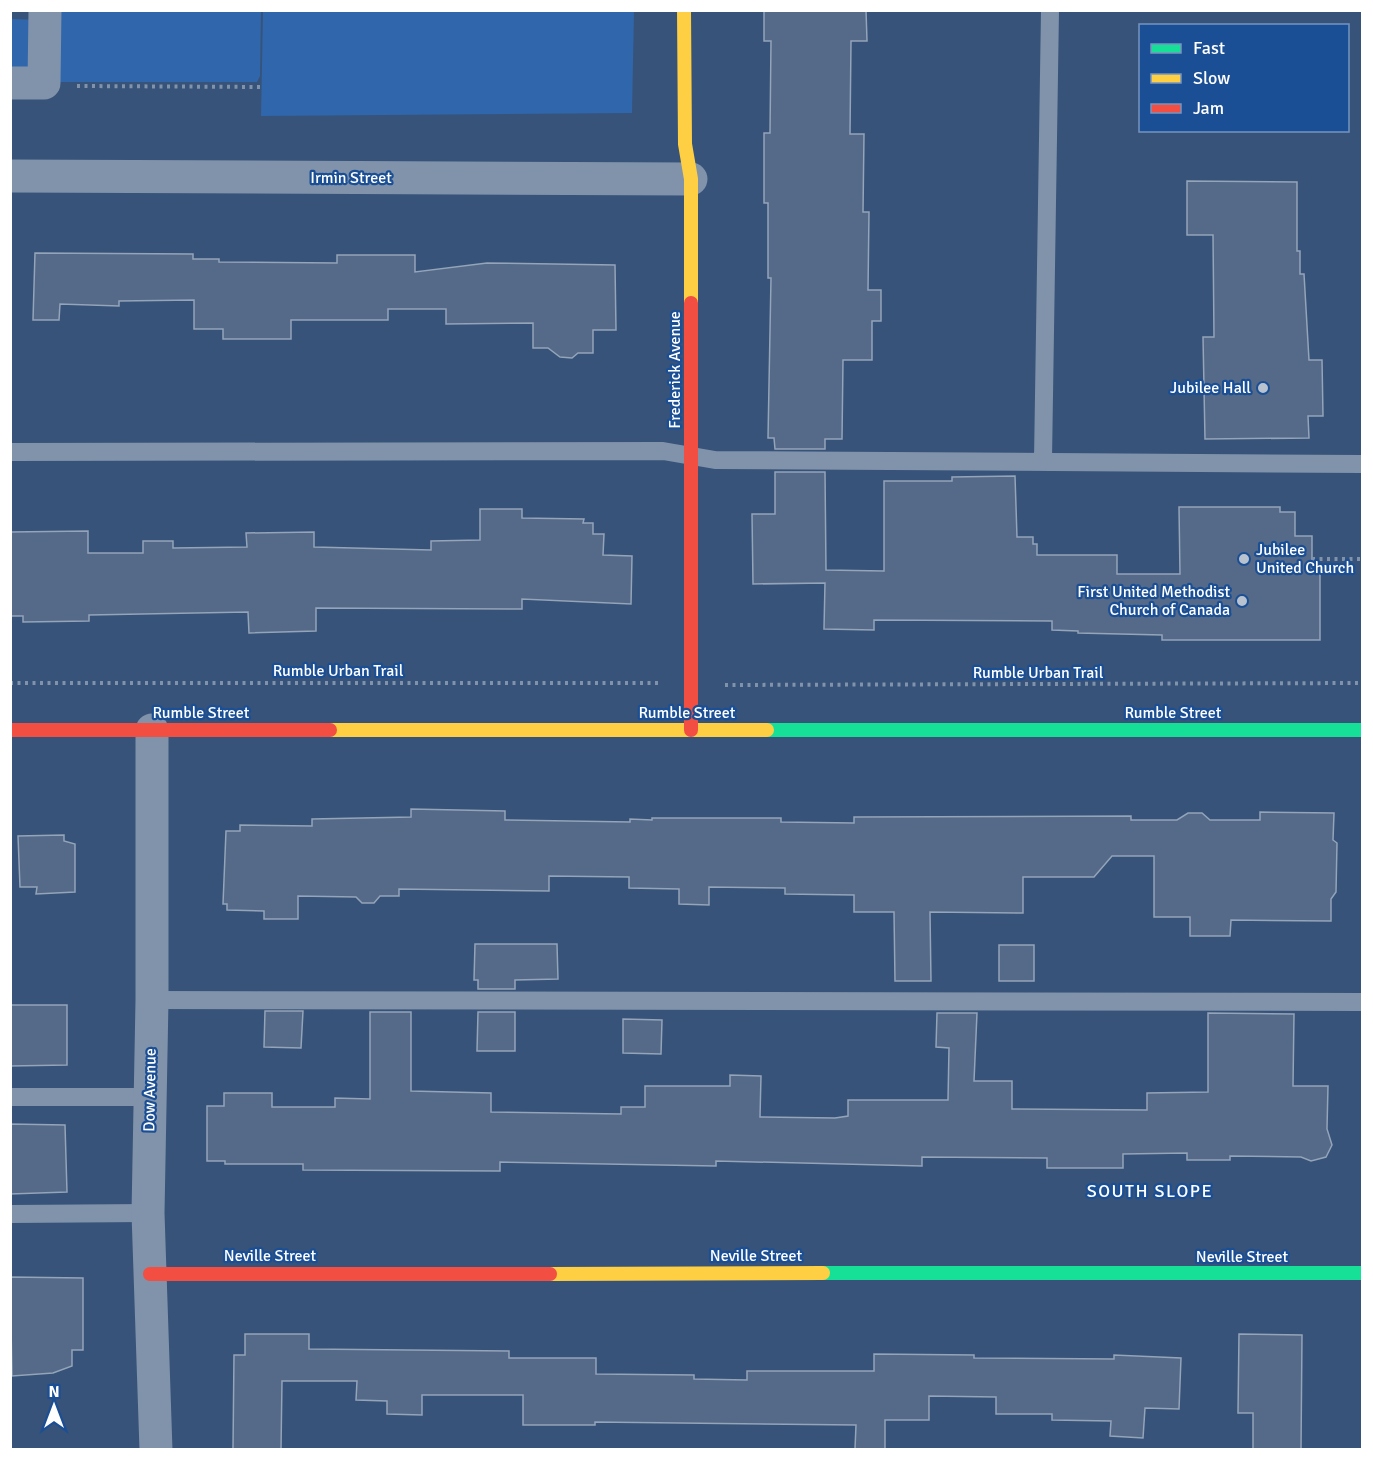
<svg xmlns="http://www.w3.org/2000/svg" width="1373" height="1460" font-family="Signika,sans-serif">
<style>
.green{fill:#3066ab}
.building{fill:#546a88;stroke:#94a4b9;stroke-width:1.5}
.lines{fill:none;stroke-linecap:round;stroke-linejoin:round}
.path{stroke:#8093ab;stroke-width:4;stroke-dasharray:3 4.5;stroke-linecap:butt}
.lane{stroke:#8093ab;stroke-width:18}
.street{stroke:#8093ab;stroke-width:33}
.fast{stroke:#16e098;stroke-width:14}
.slow{stroke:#ffcf43;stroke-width:14}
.jam{stroke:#f24e42;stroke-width:14}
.poi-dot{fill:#b9c3d0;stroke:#1b4f95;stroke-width:2}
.labels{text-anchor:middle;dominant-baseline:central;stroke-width:4.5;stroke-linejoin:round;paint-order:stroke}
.street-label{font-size:16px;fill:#fff;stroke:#1b4f95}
.poi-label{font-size:16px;fill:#fff;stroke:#1b4f95;text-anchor:end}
.neighbourhood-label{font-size:18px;letter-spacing:1.5px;fill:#fff;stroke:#1b4f95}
</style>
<rect width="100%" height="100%" fill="#375379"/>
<!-- green -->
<path class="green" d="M57 11H261L260 76 257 82H57Z
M263 11H634L632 113 261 116Z
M11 19 44 20V83H11Z"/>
<!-- building -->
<path class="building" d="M764 10H866L867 41H851L850 134H864L863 212H869L868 290H881V321H872V360H843L842 439H825V449H775L774 438H768L771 278H768V203H764V133H770L771 41H764Z
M1187 181 1297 182V251H1300V274H1304L1309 360H1322L1323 416H1308L1309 438 1205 439 1203 337H1214L1213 235H1187Z
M35 253 193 254V259H219V262L337 263V255H415V272L487 263 615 265 616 330H593V353H578L572 358 560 357 548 348H533V323L446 324V309H388V320H291V339H223V329H194V300L119 301V306L60 304 59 320H33Z
M775 472H825L826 570 884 571V481H952V477L1015 476 1017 537H1033V544H1037V555H1117V574H1180L1179 507H1280V512H1295V536H1312V572H1320V640H1162V635L1078 633V631L1052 630V621L874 620V630L824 629 825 583 753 584 752 514H775Z
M480 509H522V518L584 519 583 523H593V534H604L603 555 632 556 631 604 522 599V609L316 608V631L249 633 248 612 89 615V621L23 622V616H10V532L88 531V553H143V541H173V548L247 547 246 533 314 532V547L431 550V541L480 540Z
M411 809 505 811V820L630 822V819L652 820V818H781V822L854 823V817L1131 816V820H1177L1188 813H1202L1210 820H1260V812L1334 813 1333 840 1337 843 1336 892 1331 899V921L1231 920 1230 936H1190V917H1154V856H1112L1094 877H1023V913L930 912 931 981H895L894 912H854V895L785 894V888L709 887V905L679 904V889L629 888V877L549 876V891L399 889V896H380L374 903H362L356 897 298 896V919H264V911L227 910V904H223L226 831H240V825L312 826V819L411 817Z
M64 835V841L75 844V892L36 894 37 887H20L18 836Z
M475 944H557L558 979 515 980V989H478V980H474Z
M999 945H1034V981H999Z
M10 1005H67V1065L10 1066Z
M265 1011H303L301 1048 264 1047Z
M370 1012H411V1091L491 1093V1112L621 1114V1107H645V1086H730V1075L761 1076 760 1117 835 1118 848 1116V1100H948L949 1048 936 1047 937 1013H977L974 1081H1012V1109L1147 1110V1093L1208 1092V1013L1294 1014 1293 1086H1328L1327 1129 1332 1145 1326 1157 1311 1161 1301 1157 1230 1156V1160H1187V1153L1123 1154V1168H1047V1158L922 1157V1166L716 1161V1166L500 1162V1171L303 1170V1164H225V1161H207V1106H224V1093H272V1107H335V1098L370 1099Z
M478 1012H515V1051H477Z
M623 1019 662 1020 661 1054 623 1053Z
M10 1124 65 1125 67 1192 10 1194Z
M10 1277 83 1278V1350H72V1366L53 1373 12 1376Z
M245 1334H309V1349L509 1351V1358H596V1374L694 1375V1379L747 1380V1371H874V1354L974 1355V1358L1114 1359V1355L1181 1358 1179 1409 1145 1408 1143 1438 1110 1436 1111 1421 1052 1420V1414H996V1397L929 1396V1420H885V1449H855L856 1425 595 1422V1425H523V1395H422V1415L387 1414V1401L356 1400 357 1381H282L281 1449H233L234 1355H245Z
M1239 1334 1302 1335 1301 1449H1253V1413H1238Z"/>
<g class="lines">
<!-- path -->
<path class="path" d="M77 86 262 87
M1312 559H1362
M10 683H658
M725 685 1362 683"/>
<!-- lane -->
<path class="lane" d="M10 452 663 451 715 460 1362 464
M1043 460 1050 10
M152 1000 1362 1002
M10 1097H150
M10 1214 148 1213"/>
<!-- street -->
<path class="street" d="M10 83H44L45 10
M10 176 691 179
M152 730V1000L148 1213 156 1450"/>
<!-- fast -->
<path class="fast" d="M767 730H1362
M823 1273H1362"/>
<!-- slow -->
<path class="slow" d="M684 10 685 144 691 179V303
M330 730H767
M550 1274 823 1273"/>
<!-- jam -->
<path class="jam" d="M691 303V730
M10 730H330
M150 1274H550"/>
</g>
<!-- markers -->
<g class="poi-dot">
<circle cx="1263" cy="388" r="6"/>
<circle cx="1244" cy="559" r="6"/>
<circle cx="1242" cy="601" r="6"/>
</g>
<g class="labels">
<!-- street labels -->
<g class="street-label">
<text x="351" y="178">Irmin Street</text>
<text transform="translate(675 370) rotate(-90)">Frederick Avenue</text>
<text x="338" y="671">Rumble Urban Trail</text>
<text x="1038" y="673">Rumble Urban Trail</text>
<text x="201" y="713">Rumble Street</text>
<text x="687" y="713">Rumble Street</text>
<text x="1173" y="713">Rumble Street</text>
<text transform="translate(150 1090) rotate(-89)">Dow Avenue</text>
<text x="270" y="1256">Neville Street</text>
<text x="756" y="1256">Neville Street</text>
<text x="1242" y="1257">Neville Street</text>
</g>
<!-- poi labels -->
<g class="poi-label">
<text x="1251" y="388">Jubilee Hall</text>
<text x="1256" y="550" text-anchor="start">Jubilee<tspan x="1256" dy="18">United Church</tspan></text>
<text x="1230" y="592">First United Methodist<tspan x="1230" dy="18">Church of Canada</tspan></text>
</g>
<!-- neighbourhood labels -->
<g class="neighbourhood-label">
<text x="1150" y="1191">SOUTH SLOPE</text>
</g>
</g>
<!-- border -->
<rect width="1373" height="1460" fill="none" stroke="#ffffff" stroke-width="24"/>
<!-- legend -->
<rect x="1139" y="24" width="210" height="108" fill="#1b4f95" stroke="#7695bf" stroke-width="1.5"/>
<rect x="1151" y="44" width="30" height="9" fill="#16e098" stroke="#7695bf" stroke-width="1.5"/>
<text x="1193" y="54" font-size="18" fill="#ffffff">Fast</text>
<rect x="1151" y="74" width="30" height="9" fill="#ffcf43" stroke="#7695bf" stroke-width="1.5"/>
<text x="1193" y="84" font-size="18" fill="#ffffff">Slow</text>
<rect x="1151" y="104" width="30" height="9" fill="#f24e42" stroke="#7695bf" stroke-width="1.5"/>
<text x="1193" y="114" font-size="18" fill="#ffffff">Jam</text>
<!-- north arrow -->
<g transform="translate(54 1406)" stroke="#1b4f95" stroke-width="4.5" paint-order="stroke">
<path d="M0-4.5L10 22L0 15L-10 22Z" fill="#ffffff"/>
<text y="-9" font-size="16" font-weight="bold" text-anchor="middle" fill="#ffffff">N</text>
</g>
</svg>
